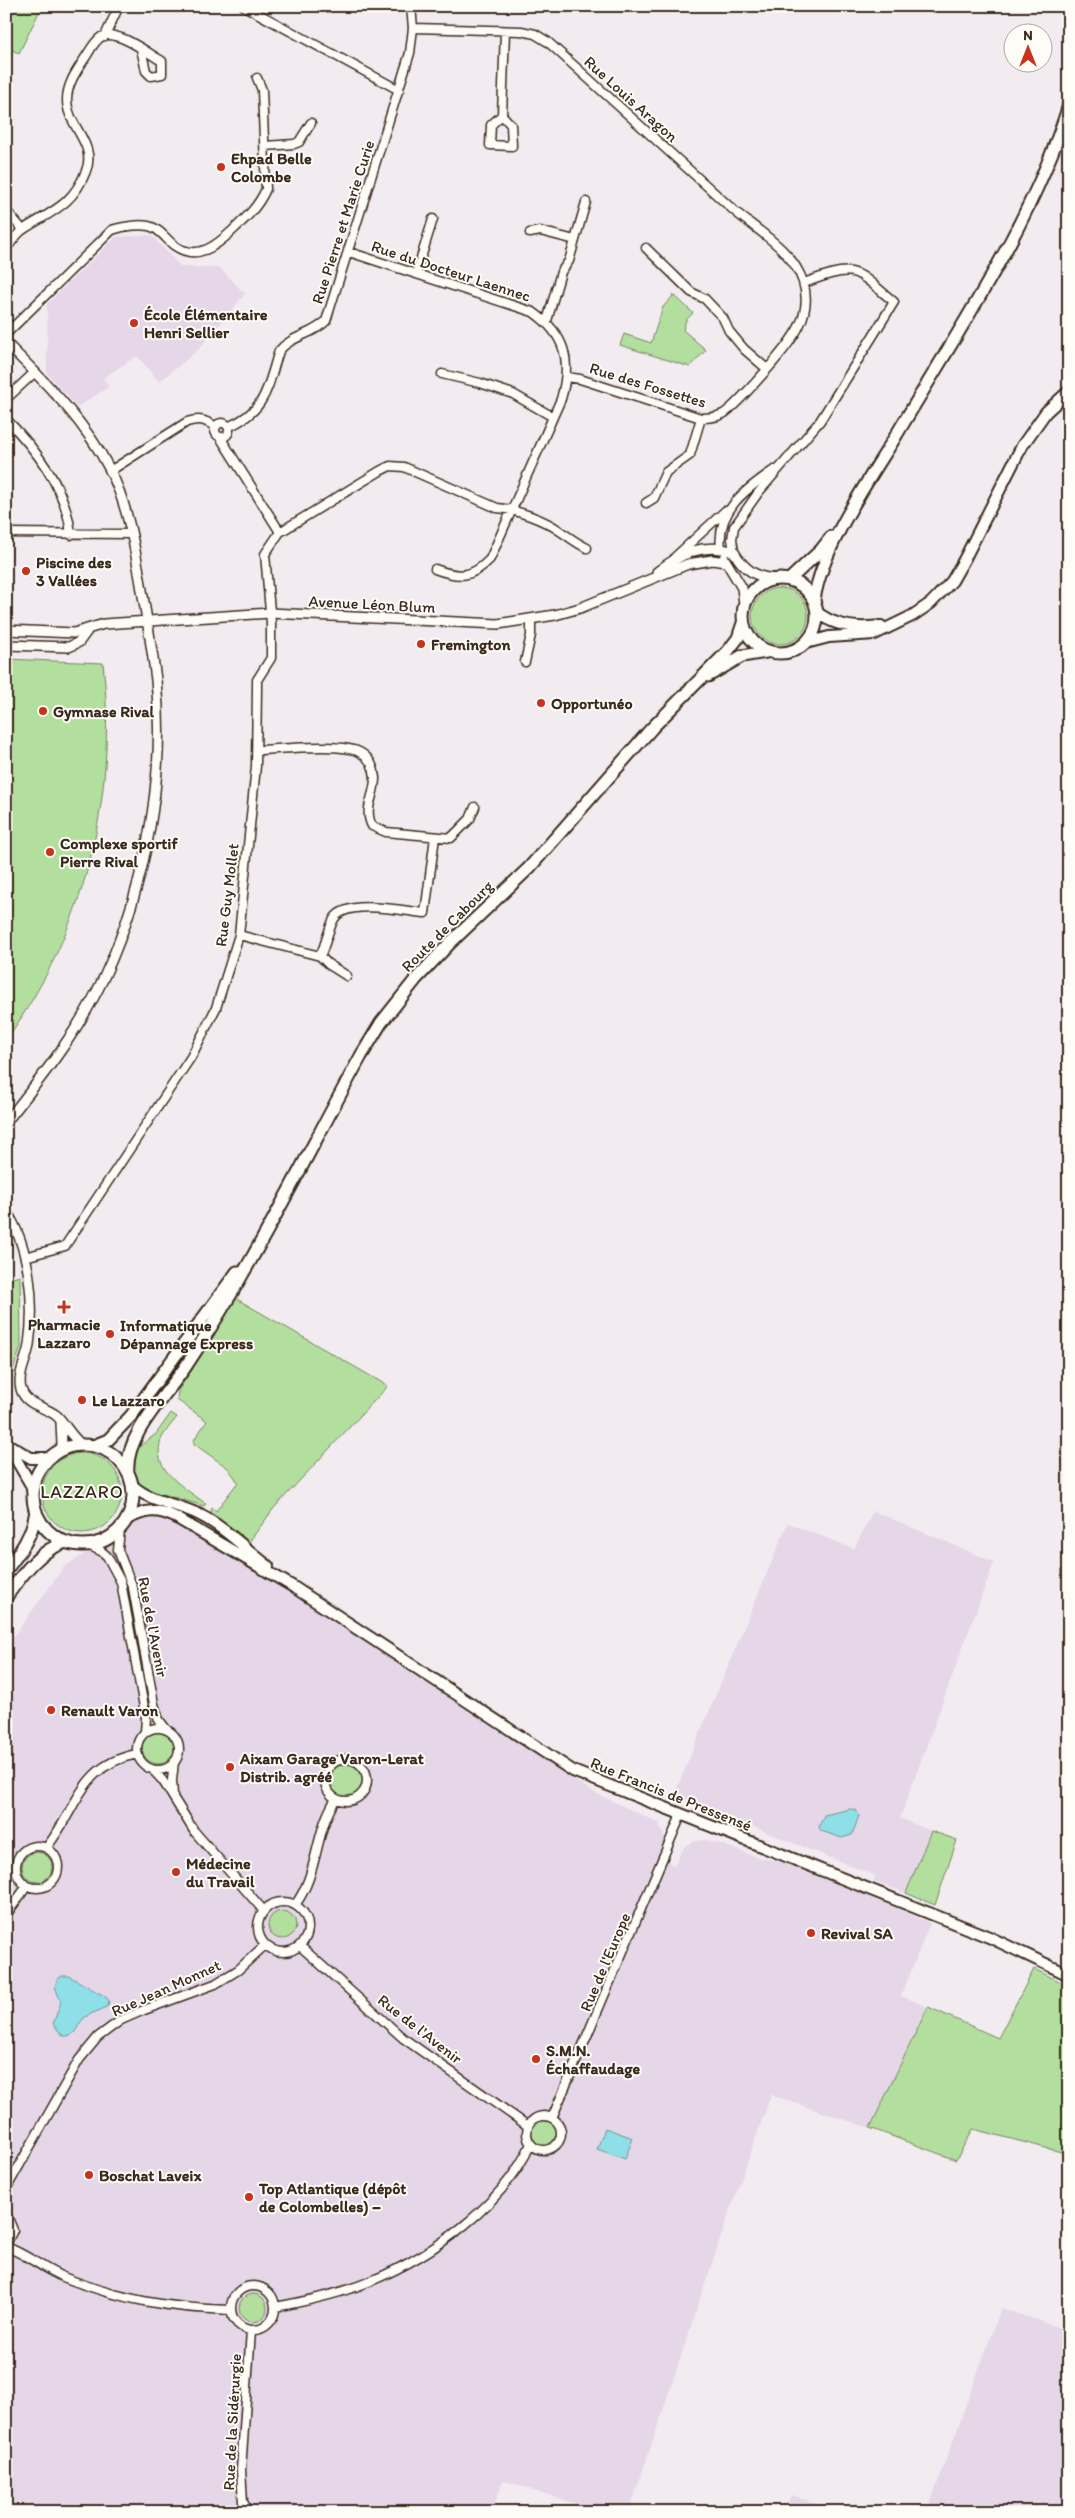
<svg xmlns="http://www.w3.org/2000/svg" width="1075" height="2518" font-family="Itim,sans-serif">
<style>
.built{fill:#e5d7e8}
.green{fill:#b2df9e;stroke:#76845e}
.water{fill:#8edfe7;stroke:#6d9797}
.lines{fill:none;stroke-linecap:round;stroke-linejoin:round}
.minor-casing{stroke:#3b2a1e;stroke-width:11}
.tertiary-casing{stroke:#3b2a1e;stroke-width:12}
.secondary-casing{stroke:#3b2a1e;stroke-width:14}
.primary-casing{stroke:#3b2a1e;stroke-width:15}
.minor{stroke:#fdfcf7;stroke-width:8}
.tertiary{stroke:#fdfcf7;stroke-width:9}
.secondary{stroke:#fdfcf7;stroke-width:10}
.primary{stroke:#fdfcf7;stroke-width:11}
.poi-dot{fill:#c8321e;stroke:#fdfcf7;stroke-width:2}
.labels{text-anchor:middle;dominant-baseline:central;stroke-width:4;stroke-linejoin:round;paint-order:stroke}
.street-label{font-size:16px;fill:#3b2a1e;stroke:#fdfcf7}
.poi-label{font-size:16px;font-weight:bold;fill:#3b2a1e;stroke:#fdfcf7;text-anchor:start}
.neighbourhood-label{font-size:18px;letter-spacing:1px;fill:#3b2a1e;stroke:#fdfcf7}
</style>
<rect width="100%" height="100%" fill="#f2ebf0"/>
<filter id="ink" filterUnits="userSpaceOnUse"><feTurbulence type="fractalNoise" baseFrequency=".02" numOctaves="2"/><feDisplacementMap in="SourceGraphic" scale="10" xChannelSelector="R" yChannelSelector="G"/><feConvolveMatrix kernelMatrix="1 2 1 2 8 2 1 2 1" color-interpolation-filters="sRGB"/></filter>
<g filter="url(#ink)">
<!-- built -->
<path class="built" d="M151 235 181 267 220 268 245 294 198 350 159 382 137 356 103 378 109 387 77 407 47 373V304L116 237Z
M873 1511 994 1562 900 1818 931 1831 906 1893 874 1881 876 1876 674 1795 788 1523 854 1549Z
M149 1513 168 1516 340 1616 336 1623 462 1707 595 1793 659 1823 666 1842 662 1857 674 1866 684 1847 693 1842 704 1840 715 1842 760 1858 798 1865 930 1923 901 1996 928 2007 870 2128 771 2095 718 2245 629 2512H600L503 2480 492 2512H6V1647L64 1567Z
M1001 2308 1069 2331V2512H927Z
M791 2495 840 2512H785Z"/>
<!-- green -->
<path class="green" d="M6 6H42L19 53 6 48Z
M674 295 693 313 686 320 683 330 706 350 690 367 620 345 624 334 651 343 663 307Z
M752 616a28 28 0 1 1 56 0a28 28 0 1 1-56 0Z
M6 659 103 663C118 797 85 930 6 1040Z
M20 1276 21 1347 11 1375 6 1373V1280Z
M235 1298 388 1386 274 1508 249 1542 215 1518 211 1512 212 1508 216 1511 238 1482 228 1468 194 1444V1440L207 1421 177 1400 178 1391Z
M171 1413 177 1417C172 1424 162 1434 160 1443 153 1472 186 1488 206 1504L204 1506 163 1494 157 1496 140 1487 132 1463 136 1449 156 1434Z
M42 1493a40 40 0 1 1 80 0a40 40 0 1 1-80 0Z
M142 1748a16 16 0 1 1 32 0a16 16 0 1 1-32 0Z
M329 1781a17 17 0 1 1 34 0a17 17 0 1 1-34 0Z
M931 1831 957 1840 935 1905 906 1893Z
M22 1867a15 15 0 1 1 30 0a15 15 0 1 1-30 0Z
M268 1925a14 14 0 1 1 28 0a14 14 0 1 1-28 0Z
M1034 1969 1063 1983 1069 1992V2154L973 2129 956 2160 870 2128 928 2007 998 2038Z
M530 2132a14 14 0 1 1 28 0a14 14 0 1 1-28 0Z
M239 2308a14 14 0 1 1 28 0a14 14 0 1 1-28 0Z"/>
<!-- water -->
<path class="water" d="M850 1809 856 1810 859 1816 852 1835 842 1838 821 1831 819 1827 824 1815Z
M62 1976H69L106 1997 109 2001 108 2006C101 2011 89 2013 83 2019 75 2028 77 2037 63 2036L53 2024 61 2002 55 1987 57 1980Z
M605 2128 633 2138 625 2159 597 2149Z"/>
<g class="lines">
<!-- minor casing -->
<g class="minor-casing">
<path id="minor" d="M244 6 399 90
M413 28 521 31 535 34 548 42C609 97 669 152 730 207 754 229 793 249 803 282 814 316 791 341 771 365 761 376 734 408 723 414 717 417 709 418 701 418L580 379 567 377
M105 36 119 6
M502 115 491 125 490 145 512 146 511 125 502 115 505 31
M265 146 294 144 299 142 311 123
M6 210 22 229
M530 233 540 231 575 240
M646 248 691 292 705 299 723 318 729 331 744 349 767 369
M6 249C11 243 17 233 24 229 52 211 73 205 86 171 97 144 67 126 67 100 67 83 78 69 87 55 90 50 95 41 101 37 116 28 149 54 162 61V74L151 76 146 71 141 49
M349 252 533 312C566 335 572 361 561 399L490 559C472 578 459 578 435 569
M416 274 433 219
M547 321 561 272 569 261 586 202
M6 334 112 230C123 226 144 223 154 228 162 232 168 241 175 246 197 261 216 246 232 231 246 218 258 207 266 189L262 90 257 78
M442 374 480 383 513 394 553 417
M6 399 35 372
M6 419C37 450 67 490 71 535
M215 430a7 7 0 1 1 14 0a7 7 0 1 1-14 0Z
M228 427C267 410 267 388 279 351 292 335 313 335 326 321L410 53 413 28 411 6
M110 471 187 422C200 418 205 420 216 427
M646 503 654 498 666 472 690 455 701 418
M280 532 380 471 390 466 404 467 497 508C515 509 545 520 560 531 569 537 576 543 587 548
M6 533 131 534
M721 549C716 510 746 489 774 470
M734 552 732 539 734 527 758 493 820 421 894 302C852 267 857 264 804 283
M675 557 725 511
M525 662 531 635V619
M257 750C282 749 336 743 357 751 369 756 374 766 375 778 375 797 363 808 372 826L386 832 451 838 470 819 475 807
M239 935 320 956C326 944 328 930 334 919 346 898 404 911 425 913L435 837
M320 956 328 964 347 976
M25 1257 65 1246 191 1057 216 1008 239 935 256 766 257 687V680L271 658V623L265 554 280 532 220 437
M120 1529 118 1550 133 1588 154 1704 159 1720 166 1729
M88 1545 101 1551 107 1556 121 1582 146 1718 145 1732
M137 1749a21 21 0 1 1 42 0a21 21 0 1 1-42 0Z
M325 1780a21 21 0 1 1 42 0a21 21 0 1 1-42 0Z
M152 1769 163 1781 194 1831 263 1910
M173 1795 172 1780 174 1762
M16 1867a21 21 0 1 1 42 0a21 21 0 1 1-42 0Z
M46 1848C79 1808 79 1765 137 1754
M258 1927a25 25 0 1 1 50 0a25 25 0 1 1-50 0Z
M295 1905C319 1873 314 1832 336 1799
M6 1915 27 1886
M300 1946 403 2038 528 2126
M527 2133a17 17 0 1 1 34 0a17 17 0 1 1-34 0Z
M552 2118 681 1815
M6 2189 79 2060 98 2037 121 2020 144 2010 215 1984 238 1970 265 1945
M6 2213 13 2230 6 2245
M6 2247C27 2254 43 2269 63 2277 121 2300 169 2308 230 2310
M231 2308a22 22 0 1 1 44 0a22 22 0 1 1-44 0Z
M275 2307C308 2301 340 2294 371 2281 433 2255 502 2206 531 2144
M249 2512 243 2502 241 2470 251 2331"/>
</g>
<!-- tertiary casing -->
<g class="tertiary-casing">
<path id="tertiary" d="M6 343C45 382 85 421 110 470 131 512 137 562 145 608 149 632 153 656 156 680 166 777 145 888 105 975 80 1029 43 1076 6 1122
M724 558 742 588 744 604
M657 572C681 553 704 542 734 552 744 570 756 577 775 579
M6 630 74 633 104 624 270 613 498 624 555 615 580 608 688 564 712 560 726 562
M6 645 69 647 79 642 87 631
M6 1211C30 1247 35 1303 29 1345 27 1359 17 1375 21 1389 26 1406 45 1406 57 1416 66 1425 71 1437 82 1445
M60 1451 62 1445 61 1422"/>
</g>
<!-- secondary casing -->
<g class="secondary-casing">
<path id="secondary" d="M818 613C836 627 858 629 881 626
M806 643 829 637 875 634 912 616 931 603 952 581 965 558 1022 446 1046 412 1069 391
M6 1442 31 1485 33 1494
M9 1445 31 1458H50
M133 1486C152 1503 177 1503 200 1515 224 1527 246 1549 268 1566
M127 1519C146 1510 156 1508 175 1517L292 1586 573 1771 989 1937 1069 1975"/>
</g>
<!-- primary casing -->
<g class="primary-casing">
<path id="primary" d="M743 616a37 37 0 1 1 74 0a37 37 0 1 1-74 0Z
M789 580 821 550 831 537
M814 600C822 548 866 484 894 439 957 332 1032 224 1069 105
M708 676 742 656 766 652
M33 1495a50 50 0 1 1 100 0a50 50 0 1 1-100 0Z
M93 1446 108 1440 131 1416 237 1272
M128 1473C124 1435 166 1396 186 1366 252 1267 304 1160 361 1056L381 1023 416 979 450 943 529 868 652 728 728 651 738 638 743 623
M6 1570C20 1552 33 1535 36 1511
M6 1597C22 1575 39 1550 66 1542"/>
</g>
<!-- minor -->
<use href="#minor" class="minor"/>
<!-- tertiary -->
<use href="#tertiary" class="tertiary"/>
<!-- secondary -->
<use href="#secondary" class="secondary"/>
<!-- primary -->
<use href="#primary" class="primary"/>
</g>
</g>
<!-- markers -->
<g class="poi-dot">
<circle cx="221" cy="167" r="5"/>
<circle cx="134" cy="323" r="5"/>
<circle cx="26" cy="571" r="5"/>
<circle cx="421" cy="644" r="5"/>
<circle cx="541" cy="703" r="5"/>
<circle cx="43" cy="711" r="5"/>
<circle cx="50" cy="852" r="5"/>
<path d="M61.5 1299.5h5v5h5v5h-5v5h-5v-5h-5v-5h5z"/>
<circle cx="110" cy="1334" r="5"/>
<circle cx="82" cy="1400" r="5"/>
<circle cx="51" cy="1710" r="5"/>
<circle cx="230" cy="1767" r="5"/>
<circle cx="176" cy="1872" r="5"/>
<circle cx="811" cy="1933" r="5"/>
<circle cx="536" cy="2059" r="5"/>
<circle cx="89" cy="2175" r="5"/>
<circle cx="249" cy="2197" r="5"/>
</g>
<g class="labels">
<!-- street labels -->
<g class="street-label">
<text transform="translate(631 99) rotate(42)">Rue Louis Aragon</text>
<text transform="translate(343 222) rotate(-72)">Rue Pierre et Marie Curie</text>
<text transform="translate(451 271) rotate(18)">Rue du Docteur Laennec</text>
<text transform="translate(648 385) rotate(17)">Rue des Fossettes</text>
<text transform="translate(372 604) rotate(3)">Avenue Léon Blum</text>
<text transform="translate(227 895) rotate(-83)">Rue Guy Mollet</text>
<text transform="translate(447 926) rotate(-45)">Route de Cabourg</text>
<text transform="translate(153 1627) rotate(79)">Rue de l'Avenir</text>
<text transform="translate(671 1794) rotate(22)">Rue Francis de Pressensé</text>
<text transform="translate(605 1962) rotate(-67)">Rue de l'Europe</text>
<text transform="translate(166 1988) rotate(-24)">Rue Jean Monnet</text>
<text transform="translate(420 2029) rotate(38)">Rue de l'Avenir</text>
<text transform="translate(232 2422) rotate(-87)">Rue de la Sidérurgie</text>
</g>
<!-- poi labels -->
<g class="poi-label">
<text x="231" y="158">Ehpad Belle<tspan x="231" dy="18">Colombe</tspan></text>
<text x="144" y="314">École Élémentaire<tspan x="144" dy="18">Henri Sellier</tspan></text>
<text x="36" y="562">Piscine des<tspan x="36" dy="18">3 Vallées</tspan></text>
<text x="431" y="644">Fremington</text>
<text x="551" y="703">Opportunéo</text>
<text x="53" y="711">Gymnase Rival</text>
<text x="60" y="843">Complexe sportif<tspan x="60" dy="18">Pierre Rival</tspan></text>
<text x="64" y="1324" text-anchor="middle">Pharmacie<tspan x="64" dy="18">Lazzaro</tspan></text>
<text x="120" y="1325">Informatique<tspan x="120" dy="18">Dépannage Express</tspan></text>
<text x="92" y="1400">Le Lazzaro</text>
<text x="61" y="1710">Renault Varon</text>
<text x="240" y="1758">Aixam Garage Varon-Lerat<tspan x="240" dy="18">Distrib. agréé</tspan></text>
<text x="186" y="1863">Médecine<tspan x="186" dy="18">du Travail</tspan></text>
<text x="821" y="1933">Revival SA</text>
<text x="546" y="2050">S.M.N.<tspan x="546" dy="18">Échaffaudage</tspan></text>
<text x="99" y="2175">Boschat Laveix</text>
<text x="259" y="2188">Top Atlantique (dépôt<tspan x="259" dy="18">de Colombelles) –</tspan></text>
</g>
<!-- neighbourhood labels -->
<g class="neighbourhood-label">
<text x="82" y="1492">LAZZARO</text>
</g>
</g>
<!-- margin -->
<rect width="1075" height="2518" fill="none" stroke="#fdfcf7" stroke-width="25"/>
<rect x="12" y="12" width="1050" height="2493" fill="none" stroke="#3b2a1e" stroke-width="2" filter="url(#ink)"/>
<!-- north arrow -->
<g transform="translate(1028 48)"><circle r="24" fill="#fdfcf7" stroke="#afa8a0"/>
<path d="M0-4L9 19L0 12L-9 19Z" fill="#c8321e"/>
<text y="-8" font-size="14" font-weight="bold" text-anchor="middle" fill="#3b2a1e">N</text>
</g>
</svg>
